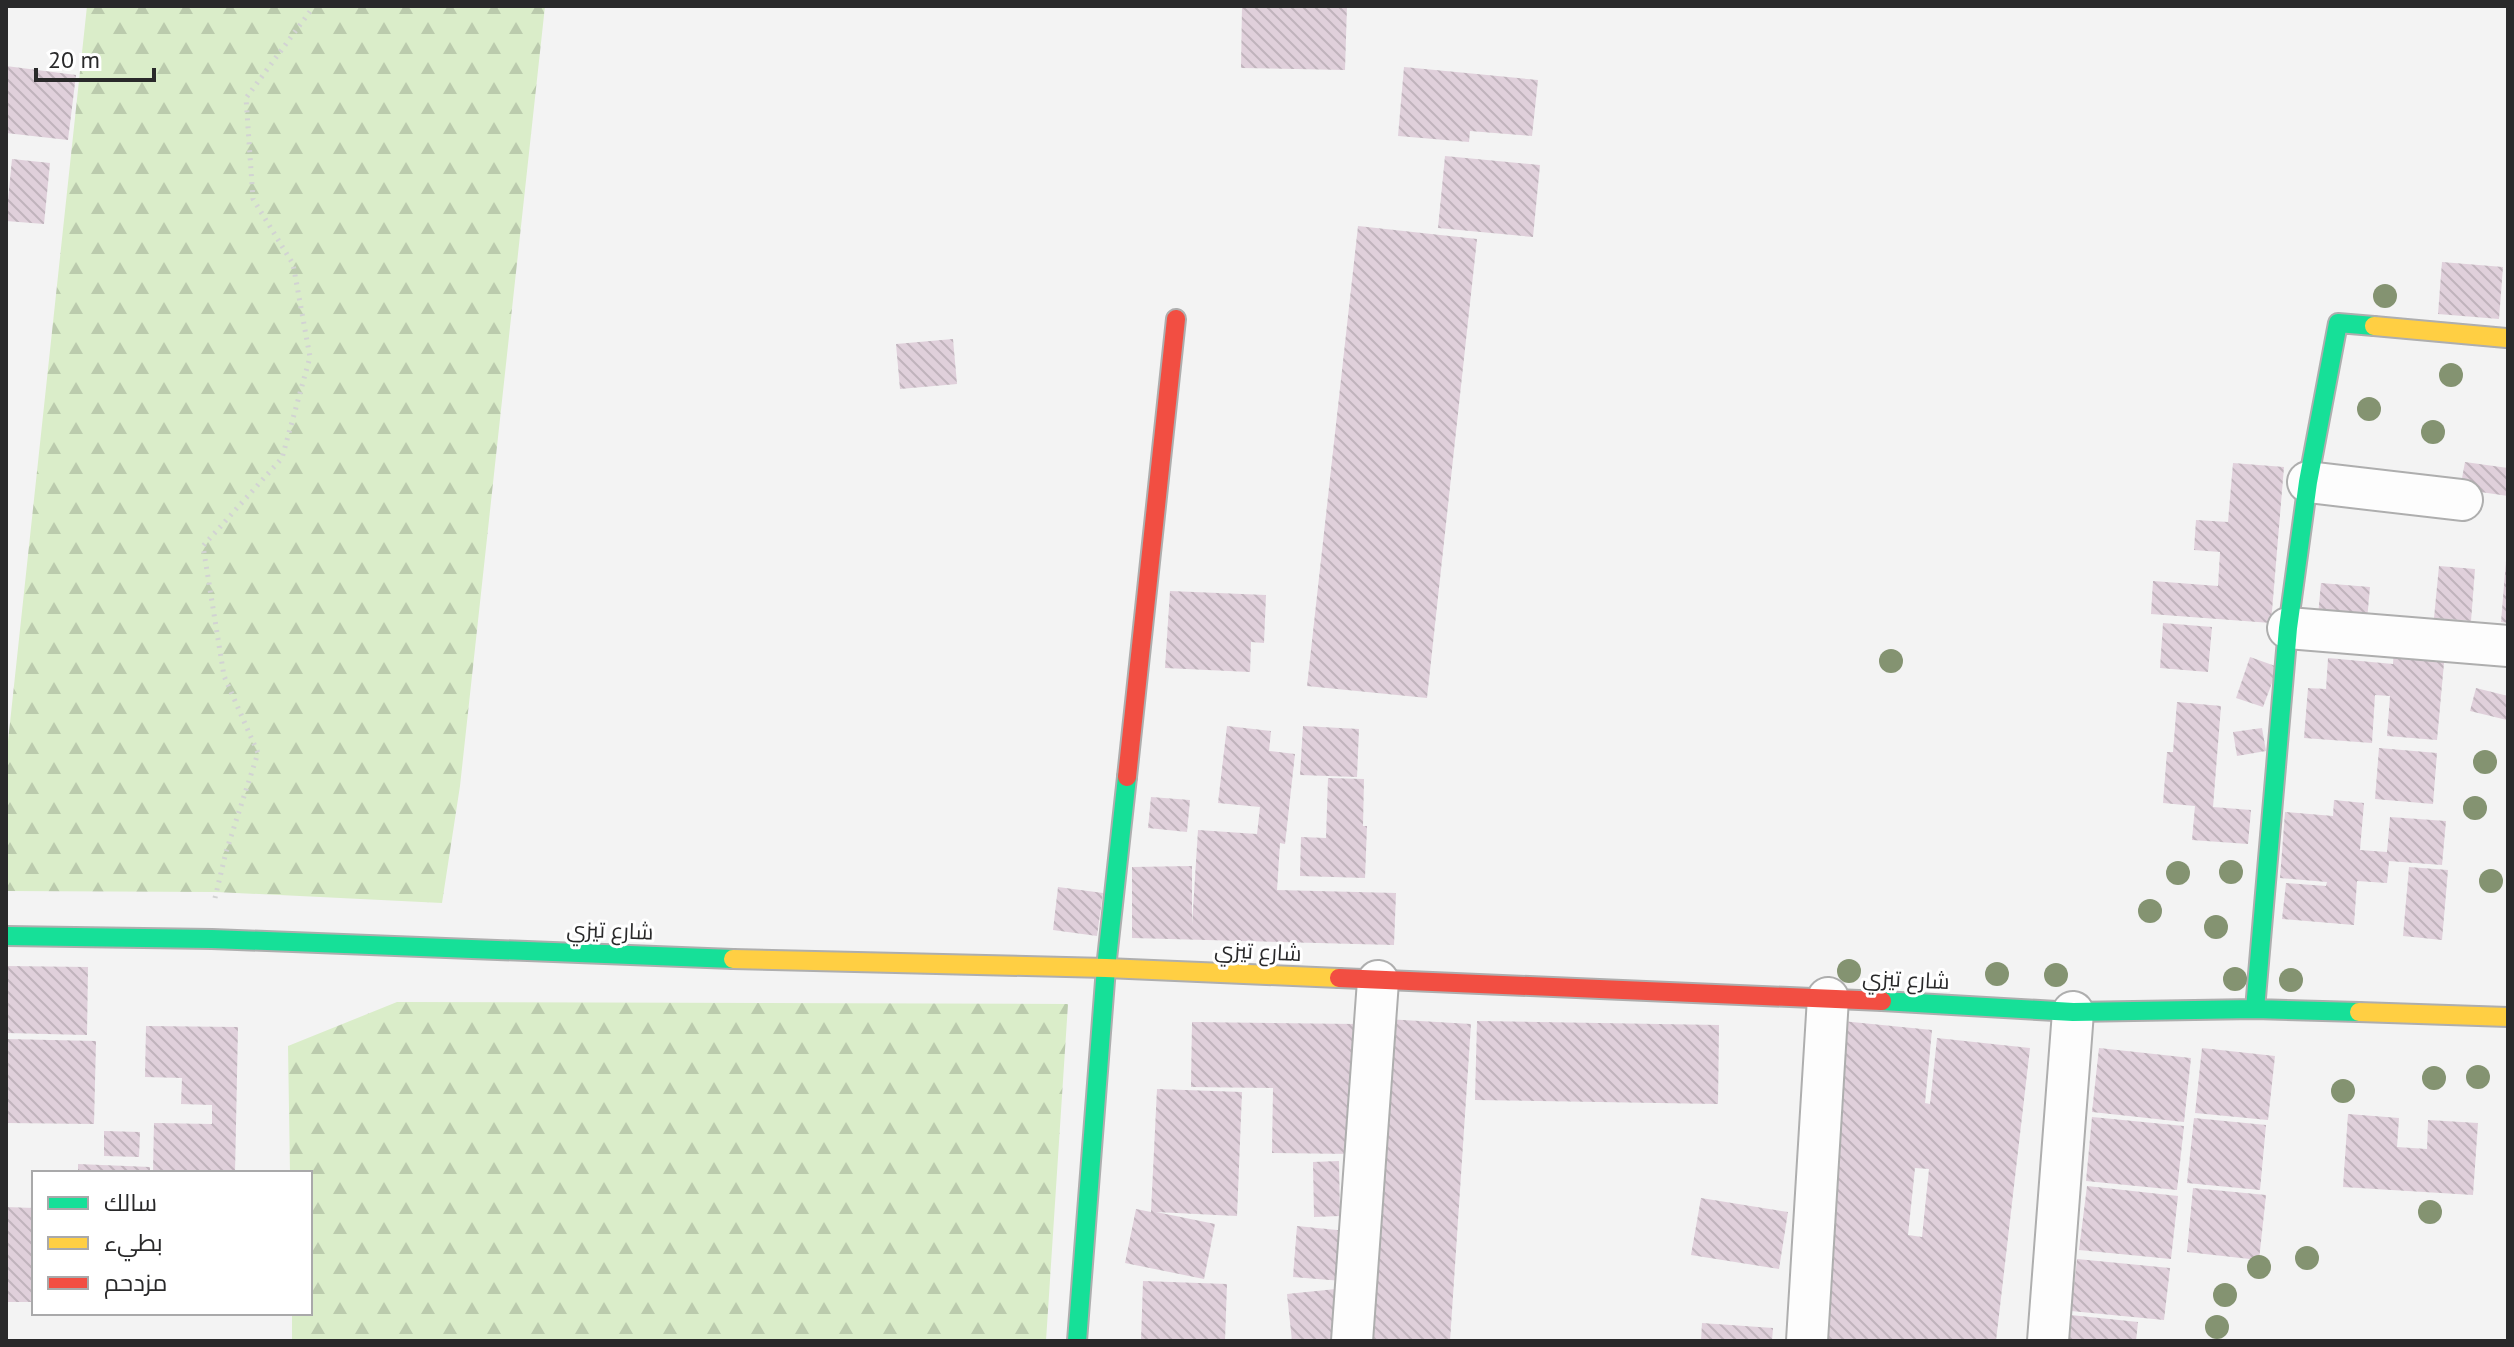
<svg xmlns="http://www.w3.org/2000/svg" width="2514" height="1347" font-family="'PT Sans',Cairo,sans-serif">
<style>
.forest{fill:url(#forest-firs)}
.building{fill:url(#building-back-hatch);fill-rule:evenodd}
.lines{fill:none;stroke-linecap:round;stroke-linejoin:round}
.street-casing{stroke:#aeaeae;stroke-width:44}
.fast-casing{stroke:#aeaeae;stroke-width:22}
.slow-casing{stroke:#aeaeae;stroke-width:22}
.jam-casing{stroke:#aeaeae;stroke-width:22}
.path{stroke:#d2d3d3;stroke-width:5;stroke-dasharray:2 6;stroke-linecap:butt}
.street{stroke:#fdfdfd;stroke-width:40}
.fast{stroke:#16e098;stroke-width:18}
.slow{stroke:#ffcf43;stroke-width:18}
.jam{stroke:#f24e42;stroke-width:18}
.tree{fill:#849371}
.labels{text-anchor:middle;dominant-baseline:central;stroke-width:6;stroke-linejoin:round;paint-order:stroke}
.street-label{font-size:22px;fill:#29292a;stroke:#fff}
</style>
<defs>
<pattern id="forest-firs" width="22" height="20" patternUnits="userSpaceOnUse" patternTransform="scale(2)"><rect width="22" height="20" fill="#daedc9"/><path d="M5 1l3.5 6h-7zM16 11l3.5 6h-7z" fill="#bbcbad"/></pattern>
<pattern id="building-back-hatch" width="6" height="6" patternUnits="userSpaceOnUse" patternTransform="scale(2)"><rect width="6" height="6" fill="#e0d0db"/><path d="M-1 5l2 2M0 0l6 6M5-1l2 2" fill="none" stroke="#c0b3bc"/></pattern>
</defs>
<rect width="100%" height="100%" fill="#f3f3f3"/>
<!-- forest -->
<path class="forest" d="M87 6H545L460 786 442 903 216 892 6 891V760Z
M397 1002 1068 1004 1046 1341H292V1313H310V1173H290L288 1046Z"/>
<!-- building -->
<path class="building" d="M1242 6H1347L1345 70 1241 68Z
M6 66 76 75 68 140 6 133Z
M1404 67 1538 80 1532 136 1470 131 1469 142 1398 136Z
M1445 156 1540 165 1533 237 1438 228Z
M12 159 50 163 44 224 6 221Z
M1358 226 1477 239 1427 698 1307 686Z
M2442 262 2503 267 2499 319 2438 314Z
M953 339 957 384 900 389 896 344Z
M2465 462 2508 468V496L2460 489Z
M2233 463 2284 467 2271 623 2151 614 2153 581 2218 586 2220 552 2194 550 2196 520 2228 522Z
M2506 561H2508V623L2501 622Z
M2439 566 2475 569 2471 621 2434 618Z
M2321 583 2370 587 2367 620 2318 616Z
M1170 591 1266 595 1264 643 1251 642 1250 672 1165 668Z
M2163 623 2212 627 2208 672 2160 668Z
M2394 648 2445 652 2437 740 2387 736 2390 696 2375 695 2372 743 2304 738 2308 688 2326 689 2328 658 2393 664Z
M2250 657 2278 667 2263 707 2236 698Z
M2476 688 2508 696 2507 720 2470 711Z
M2177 702 2221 706 2213 807 2251 810 2248 844 2192 840 2195 806 2163 803 2167 752H2173Z
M1227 726 1271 731 1269 751 1295 754 1285 844 1280 843 1277 890 1396 893 1394 945 1132 938V867L1192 866V925L1198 830 1257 834 1260 807 1218 803Z
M1303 726 1359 729 1357 777 1300 775Z
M2262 728 2266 751 2237 756 2233 732Z
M2379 748 2437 753 2433 804 2375 799Z
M1328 778 1364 779 1363 826H1367L1365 878 1300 876 1301 837 1326 838Z
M1151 797 1190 800 1187 832 1148 828Z
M2334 800 2364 803 2360 850 2387 852 2390 817 2446 821 2442 865 2389 861 2387 883 2357 881 2354 925 2282 919 2286 883 2326 886 2327 882 2280 878 2285 812 2333 816Z
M2409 867 2448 870 2442 940 2403 936Z
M1058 887 1103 893 1097 936 1053 930Z
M7 966 88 967 87 1035 6 1033Z
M1386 1019 1471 1024 1450 1341H1364Z
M1477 1021 1719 1025 1718 1104 1475 1100Z
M1842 1021 1932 1030 1925 1103 1930 1104 1937 1038 2030 1048 1996 1341H1818L1840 1160 1828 1159ZM1915 1168 1929 1169 1922 1237 1908 1235Z
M1192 1022 1356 1024 1354 1154 1272 1153 1273 1088 1191 1087Z
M146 1026 238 1027 235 1173H153L154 1123 212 1124V1105L181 1104 182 1078 145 1077Z
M6 1039 96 1041 94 1124 6 1123Z
M2099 1048 2191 1058 2184 1122 2092 1112Z
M2202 1048 2275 1056 2268 1120 2195 1113Z
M1157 1089 1242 1092 1237 1216 1156 1212 1215 1224 1204 1279 1125 1263 1136 1209 1151 1212Z
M2348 1114 2399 1118 2397 1147 2427 1149 2428 1120 2478 1123 2473 1195 2343 1187Z
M2092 1117 2184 1126 2177 1190 2086 1181Z
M2194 1118 2266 1125 2260 1190 2187 1183Z
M104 1131 140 1132 139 1157 104 1156Z
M1339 1161 1340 1216 1314 1217 1313 1162Z
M78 1164 150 1167V1173H78Z
M2087 1186 2178 1196 2171 1259 2079 1250Z
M2193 1188 2266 1195 2259 1260 2187 1252Z
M1701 1198 1788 1212 1779 1269 1691 1255Z
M6 1207 34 1208V1302H6Z
M1297 1226 1347 1231 1342 1281 1293 1277Z
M2077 1259 2170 1268 2164 1320 2071 1311Z
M1143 1281 1227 1284 1225 1341H1141Z
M1336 1289 1341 1341H1292L1287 1294Z
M2061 1314 2138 1322 2136 1341H2058Z
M1702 1323 1773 1328 1772 1341H1701Z"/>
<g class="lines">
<!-- street casing -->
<g class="street-casing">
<path id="street" d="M2308 482 2462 500
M2288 628 2508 646
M1352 1341 1378 981
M1807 1341 1828 998
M2048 1341 2073 1012"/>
</g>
<!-- fast casing -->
<g class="fast-casing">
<path id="fast" d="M6 936 212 939 733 959
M1882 1001 2073 1012 2255 1009 2359 1012
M2255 1009 2288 628 2308 482 2338 323 2374 326
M1077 1341 1106 968 1127 777"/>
</g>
<!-- slow casing -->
<g class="slow-casing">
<path id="slow" d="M2374 326 2506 338
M733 959 1106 968 1339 978
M2359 1012 2508 1017"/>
</g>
<!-- jam casing -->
<g class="jam-casing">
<path id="jam" d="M1127 777 1176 319
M1339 978 1882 1001"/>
</g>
<!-- path -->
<path class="path" d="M215 898 226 852 258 753 224 676 203 546 282 458 310 357 293 264 253 199 246 98 314 6"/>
<!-- street -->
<use href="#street" class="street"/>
<!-- fast -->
<use href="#fast" class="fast"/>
<!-- slow -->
<use href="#slow" class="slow"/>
<!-- jam -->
<use href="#jam" class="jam"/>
</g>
<!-- trees -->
<g class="tree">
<circle cx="2385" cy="296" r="12"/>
<circle cx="2451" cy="375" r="12"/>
<circle cx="2369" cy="409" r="12"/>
<circle cx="2433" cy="432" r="12"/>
<circle cx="1891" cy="661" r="12"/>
<circle cx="2485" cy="762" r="12"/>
<circle cx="2475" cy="808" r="12"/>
<circle cx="2231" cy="872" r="12"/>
<circle cx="2178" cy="873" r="12"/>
<circle cx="2491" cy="881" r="12"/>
<circle cx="2150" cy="911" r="12"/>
<circle cx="2216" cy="927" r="12"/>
<circle cx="1849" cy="971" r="12"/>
<circle cx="1997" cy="974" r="12"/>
<circle cx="2056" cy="975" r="12"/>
<circle cx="2235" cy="979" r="12"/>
<circle cx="2291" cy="980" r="12"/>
<circle cx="2478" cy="1077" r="12"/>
<circle cx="2434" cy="1078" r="12"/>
<circle cx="2343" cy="1091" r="12"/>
<circle cx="2430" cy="1212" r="12"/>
<circle cx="2307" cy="1258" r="12"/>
<circle cx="2259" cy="1267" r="12"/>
<circle cx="2225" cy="1295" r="12"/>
<circle cx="2217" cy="1327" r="12"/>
</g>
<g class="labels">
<!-- street labels -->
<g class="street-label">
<text transform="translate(610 930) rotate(2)">شارع تيزي</text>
<text transform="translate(1258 951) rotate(3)">شارع تيزي</text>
<text transform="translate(1906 979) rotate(3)">شارع تيزي</text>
</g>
</g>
<!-- border -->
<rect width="2514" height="1347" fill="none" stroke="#29292a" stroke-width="16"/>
<!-- legend -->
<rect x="32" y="1171" width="280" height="144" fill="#ffffff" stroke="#a9a9aa" stroke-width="2"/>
<rect x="48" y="1197" width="40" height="12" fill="#16e098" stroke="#a9a9aa" stroke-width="2"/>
<text x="104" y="1211" font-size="24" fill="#29292a">سالك</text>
<rect x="48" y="1237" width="40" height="12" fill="#ffcf43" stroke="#a9a9aa" stroke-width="2"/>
<text x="104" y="1251" font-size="24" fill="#29292a">بطيء</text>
<rect x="48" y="1277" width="40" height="12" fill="#f24e42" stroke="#a9a9aa" stroke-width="2"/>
<text x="104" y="1291" font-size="24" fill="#29292a">مزدحم</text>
<!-- scale -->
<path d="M36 68v12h118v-12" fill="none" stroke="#29292a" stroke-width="4"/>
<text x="48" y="68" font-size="24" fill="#29292a" stroke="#ffffff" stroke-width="6" paint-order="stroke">20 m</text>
</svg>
